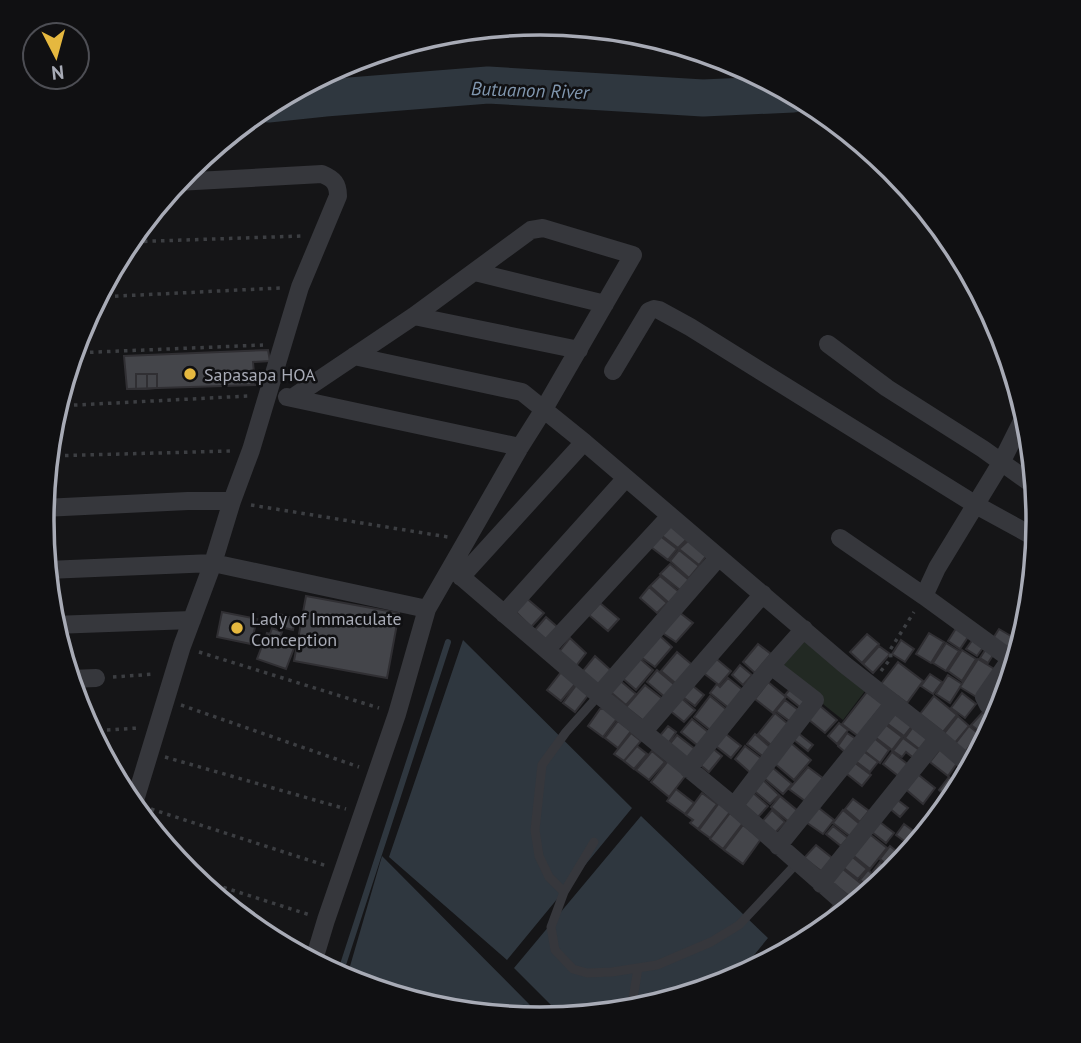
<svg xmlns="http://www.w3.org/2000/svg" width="1081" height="1043" font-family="'PT Sans',sans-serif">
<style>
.green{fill:#222923}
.water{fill:#2f373f}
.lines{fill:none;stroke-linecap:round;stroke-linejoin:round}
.stream{stroke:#2f373f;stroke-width:6}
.river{stroke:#2f373f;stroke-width:37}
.building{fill:#44454a;stroke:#302f33;stroke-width:2}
.path{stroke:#3c3e42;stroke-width:3.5;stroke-dasharray:3.5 5;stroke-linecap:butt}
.service{stroke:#36373c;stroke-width:9}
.minor{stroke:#36373c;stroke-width:18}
.poi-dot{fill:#e5b83f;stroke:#101012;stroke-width:2.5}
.labels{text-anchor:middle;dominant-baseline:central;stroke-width:5;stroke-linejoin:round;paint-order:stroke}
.poi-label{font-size:18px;fill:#a8abb6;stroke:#101012;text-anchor:start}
.water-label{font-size:19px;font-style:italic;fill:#8197af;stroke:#101012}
.rim{fill:none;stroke:#a8abb6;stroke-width:3.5}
</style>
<rect width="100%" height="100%" fill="#151517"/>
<!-- green -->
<path class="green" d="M806 633 868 687 843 720 779 669Z"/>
<!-- water -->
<path class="water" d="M463 640 632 808 507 960 389 857Z
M641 816 768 938 732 982 637 1011 564 1018 514 968Z
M382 856 530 1005 520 1018 443 1011 346 980Z"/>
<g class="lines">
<!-- stream -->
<path class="stream" d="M339 977 448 642"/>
<!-- river -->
<path class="river" d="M268 104 325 98 488 85 703 98 793 94"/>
</g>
<!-- building -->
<path class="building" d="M268 350 270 361 253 362 255 385 127 389 124 356Z
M136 374H147V389H136Z
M147 374H157V388L147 389Z
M670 525 687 539 678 548 661 535Z
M659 535 677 549 668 560 651 547Z
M689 540 706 556 699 565 679 549Z
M679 550 699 566 689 578 670 561Z
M670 564 689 580 680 590 660 574Z
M660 576 679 592 669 603 650 586Z
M649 587 667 603 657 613 640 598Z
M306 596 399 613 387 678 294 661Z
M525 597 544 613 531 627 513 609Z
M600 603 619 619 608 631 589 615Z
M675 609 693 623 676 642 658 630Z
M222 612 257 619 251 644 217 637Z
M279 614 295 619 293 630 277 626Z
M546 617 562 631 548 646 534 631Z
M960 622 972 631 960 649 948 641Z
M272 628 282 632 280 637 296 643 286 669 257 659 267 633 270 634Z
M999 629 1016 639 1007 654 990 643Z
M657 633 672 647 655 667 638 655Z
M929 633 944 642 931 663 916 654Z
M867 634 879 644 862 663 850 652Z
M976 635 987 642 977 656 966 649Z
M570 638 586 653 576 666 559 652Z
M901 640 914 649 905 662 892 654Z
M946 643 959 651 946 671 933 663Z
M758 644 771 654 755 673 743 662Z
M989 644 997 649 988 663 980 658Z
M879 646 890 654 873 673 863 664Z
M962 650 976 659 962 681 948 671Z
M677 652 696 668 680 687 661 671Z
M595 656 615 674 598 685 582 672Z
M637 656 653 670 636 690 620 676Z
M713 656 731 671 719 685 701 671Z
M978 659 996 670 978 698 960 687Z
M898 662 923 681 907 703 881 684Z
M740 665 752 675 743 685 732 675Z
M657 670 676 686 666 698 647 682Z
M562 671 576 683 561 701 547 690Z
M930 674 942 682 933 694 921 686Z
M948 675 962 684 950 703 936 694Z
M617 678 636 694 626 705 607 689Z
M728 678 744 691 730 709 710 693 717 684 720 687Z
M998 681 1008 689 1006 697 998 709 986 699Z
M688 682 704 695 695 706 679 694Z
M768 682 786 697 773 713 755 699Z
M577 684 589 694 575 712 563 703Z
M645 685 664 700 645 722 626 707Z
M792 687 808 700 801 708 785 695Z
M867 692 883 704 858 736 842 724Z
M962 693 976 704 965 718 951 708Z
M679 696 695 710 684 722 668 709Z
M710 696 727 710 715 734 694 717Z
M934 696 957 715 943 732 920 714Z
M785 700 801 712 792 723 776 711Z
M819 705 837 720 825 733 808 719Z
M609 708 619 716 603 737 588 726 600 709Z
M891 711 912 726 904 736 881 719Z
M983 712 993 721 982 733 971 725Z
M775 713 788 724 771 745 758 734Z
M958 716 969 726 954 744 943 735Z
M692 719 713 736 702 749 681 732Z
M618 721 631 731 618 748 605 738Z
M881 721 902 737 892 750 871 734Z
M839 723 848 730 837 744 828 736Z
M668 726 676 732 667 745 658 738Z
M969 726 979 734 965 752 955 744Z
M913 727 931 741 923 752 905 738Z
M722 731 741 746 731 758 712 743Z
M631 733 641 741 624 761 614 754Z
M798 733 813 745 808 751 794 740Z
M847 733 856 739 845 752 838 746Z
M868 733 889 750 880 763 858 746Z
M755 734 772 749 765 758 747 744Z
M677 735 695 749 686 760 668 746Z
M903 738 922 752 916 760 906 752 902 757 893 751Z
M791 743 811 760 794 780 774 763Z
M637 746 647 754 634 769 624 761Z
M745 746 766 762 754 776 735 759Z
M711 747 722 756 709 772 698 763Z
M858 747 878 762 870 772 850 757Z
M941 748 958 762 948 776 930 762Z
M652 751 665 762 649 780 636 770Z
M892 752 910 766 901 778 883 764Z
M850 759 871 775 862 786 842 770Z
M668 761 686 775 669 797 651 782Z
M808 767 824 779 805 801 789 789Z
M773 768 792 784 783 794 764 778Z
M915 772 935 788 923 804 903 787Z
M949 777 961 788 952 802 939 790Z
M761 778 779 795 770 804 752 789Z
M676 789 694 803 685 814 667 801Z
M751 791 768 806 758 817 741 802Z
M702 793 717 804 698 829 690 823 693 820 686 815Z
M780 796 798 811 789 822 771 807Z
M895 798 908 808 900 817 888 807Z
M853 799 869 811 860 822 845 809Z
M719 803 730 812 710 838 699 830Z
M815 805 834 820 823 834 803 820Z
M772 810 785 822 774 834 761 823Z
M843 810 861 825 851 837 833 823Z
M730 813 743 823 723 849 710 839Z
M876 819 894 833 886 843 868 829Z
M904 824 923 838 914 848 896 835Z
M743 825 761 839 743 864 724 850Z
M833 826 848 838 841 846 826 834Z
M866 831 887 848 870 869 849 852Z
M816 845 836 861 825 874 804 858Z
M890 846 906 859 895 872 880 859Z
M849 854 867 869 858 879 840 865Z
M880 862 894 873 885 881 873 871Z
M838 865 864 886 853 899 827 879Z
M868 870 883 883 870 893 864 889 867 886 860 880Z
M863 889 869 894 857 904 853 902Z
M833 906 844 915 823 932 816 927Z"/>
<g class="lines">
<!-- path -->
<path class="path" d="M127 242 301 236
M98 297 280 288
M73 353 263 345
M57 406 248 396
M48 456 231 451
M251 505 448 537
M199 652 379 708
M881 671 891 658 890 650 914 612
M113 677 154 674
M181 705 359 767
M90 731 138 728
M165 757 346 809
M151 809 327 866
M191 877 310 915"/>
<!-- service -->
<path class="service" d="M594 842 564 892 551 927 555 950 573 969 587 973 612 972 657 965 711 942 739 925 797 863
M564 892 549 877 539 856 535 830 542 765 566 732 599 695
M631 1011 638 968"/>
<!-- minor -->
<path class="minor" d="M475 272 605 304
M414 316 579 350
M828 344 887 388 983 449 1036 487
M354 356 522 392 584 442 845 665 938 738 972 767
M613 371 649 311 654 309 659 310 690 327 976 505 1038 539
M287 397 520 447
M292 398 414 316 531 230 543 228 633 255 544 409 520 447 427 609 397 714 326 920 313 963
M43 508 188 501H232
M840 538 924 596 1016 663
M451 568 599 695 734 806 851 909
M47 570 213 563 427 609
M461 577 584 442
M924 596 937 568 1001 463 1026 413
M504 614 626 478
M53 625 192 620
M547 649 670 516
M70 679 96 678
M599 695 718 558
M1000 715 988 705 984 697 1011 658
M644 731 763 594
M688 769 771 666 804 629
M734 806 815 700 771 666
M133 807 182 646 213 563 232 501 251 450 300 287 338 196C338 184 334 179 322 174L177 182
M778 846 894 703
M821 884 938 738"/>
</g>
<!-- markers -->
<g class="poi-dot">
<circle cx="190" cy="374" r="7"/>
<circle cx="237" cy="628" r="7"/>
</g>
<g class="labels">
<!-- poi labels -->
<g class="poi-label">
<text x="204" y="374">Sapasapa HOA</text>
<text x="251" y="618">Lady of Immaculate<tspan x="251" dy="21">Conception</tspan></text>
</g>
<!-- water labels -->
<g class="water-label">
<text transform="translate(530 90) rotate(2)">Butuanon River</text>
</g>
</g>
<!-- crop -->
<path d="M0 0H1081V1043H0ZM54 521a486 486 0 1 1 972 0a486 486 0 1 1-972 0Z" fill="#101012" fill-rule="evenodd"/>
<path class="rim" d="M54 521a486 486 0 1 1 972 0a486 486 0 1 1-972 0Z"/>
<!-- north arrow -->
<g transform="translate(56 56) rotate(174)"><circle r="33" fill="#101012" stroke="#4d4e54" stroke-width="2"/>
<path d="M0-5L12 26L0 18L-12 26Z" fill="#e5b83f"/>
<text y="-10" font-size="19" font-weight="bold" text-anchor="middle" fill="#a8abb6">N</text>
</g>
</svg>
